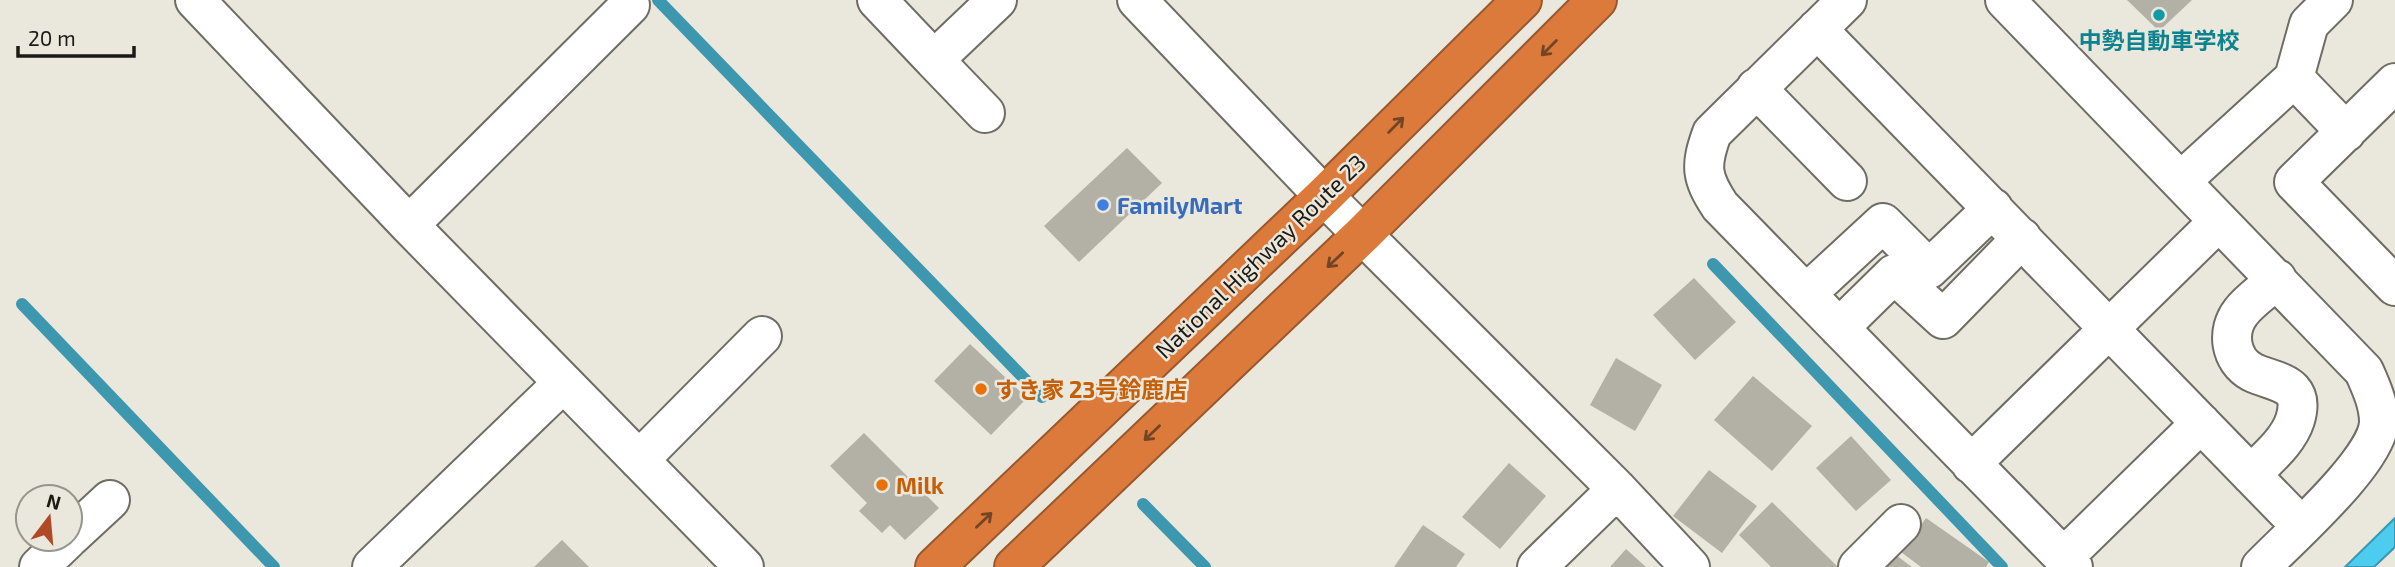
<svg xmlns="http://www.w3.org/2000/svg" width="2395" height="567" font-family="'Exo 2','Noto Sans JP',sans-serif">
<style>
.water{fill:#4cccef;stroke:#3d97ae;stroke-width:2}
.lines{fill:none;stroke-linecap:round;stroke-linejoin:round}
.stream{stroke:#3d97ae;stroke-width:12}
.building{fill:#b3b0a6}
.minor-casing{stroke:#6f6c63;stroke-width:42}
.highway-casing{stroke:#98582d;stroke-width:42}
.minor{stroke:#fff;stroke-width:38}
.highway{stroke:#db7a3a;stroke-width:38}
.oneway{stroke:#714526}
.culture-dot{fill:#0f9aa8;stroke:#eae7dc;stroke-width:2.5}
.shop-dot{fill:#3f7fe0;stroke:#eae7dc;stroke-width:2.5}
.food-dot{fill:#e8710a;stroke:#eae7dc;stroke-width:2.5}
.labels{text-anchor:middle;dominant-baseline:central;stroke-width:5;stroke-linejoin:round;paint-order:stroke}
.culture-label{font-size:23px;font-weight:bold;fill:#0d838f;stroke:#eae7dc}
.shop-label{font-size:23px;font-weight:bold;fill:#366cbe;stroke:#eae7dc;text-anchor:start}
.street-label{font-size:23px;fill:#1b1a16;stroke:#eae7dc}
.food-label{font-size:23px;font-weight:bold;fill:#c56008;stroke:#eae7dc;text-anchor:start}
</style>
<rect width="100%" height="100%" fill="#eae7dc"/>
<!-- water -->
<path class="water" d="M2395 518V547L2374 567H2345Z"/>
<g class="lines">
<!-- stream -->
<path class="stream" d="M658 0 1042 397
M1713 264 2002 567
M22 304 274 567
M1143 504 1205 567"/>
</g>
<!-- building -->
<path class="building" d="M2127 0H2192L2159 31Z
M1127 148 1162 183 1079 262 1044 226Z
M1694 278 1736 322 1695 360 1653 315Z
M970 344 1027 398 991 435 934 381Z
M1616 358 1662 385 1635 431 1590 405Z
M1753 376 1812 426 1772 471 1714 420Z
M864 433 939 508 905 540 890 525 882 533 859 511 867 503 830 466Z
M1851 436 1891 480 1856 511 1816 468Z
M1509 463 1546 496 1500 549 1462 517Z
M1709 470 1757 506 1722 553 1673 516Z
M1772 502 1838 567H1771L1739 535Z
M1926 518 1989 562 1986 567H1921L1901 552Z
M1423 525 1465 554 1456 567H1394Z
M562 540 589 567H534Z
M1885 547 1912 567H1869Z
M1626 549 1646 567H1610Z"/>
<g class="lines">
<!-- minor casing -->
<g class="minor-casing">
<path id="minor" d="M195 0 409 225 744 567
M877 0 934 60 997 0
M1137 0 1324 196 1617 489 1690 567
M1847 0 1712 133C1700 166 1701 177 1720 206L2073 567
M2005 0 2364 371C2371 387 2379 404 2379 422 2378 460 2289 538 2261 567
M1817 29 2301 526
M934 60 985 113
M2294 78 2346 132
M2395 83 2294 182 2395 286
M1756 88 1847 181
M2181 181 2294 78 2309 24 2333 0
M409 225 630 5
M1806 294 1883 223 1929 269 1993 208
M1839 328 1894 274 1943 319 2022 238
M639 460 762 336
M1971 464 2219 221
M2251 475C2266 459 2288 442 2295 420 2307 381 2274 383 2252 372 2230 360 2226 331 2241 312 2250 300 2266 290 2277 279
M70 537 110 500
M2063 558 2201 423
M39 567 68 539
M372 567 563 383
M1537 567 1617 489
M1858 567 1901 524"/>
</g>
<!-- highway casing -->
<g class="highway-casing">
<path id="highway" d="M935 567 1324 196 1522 0
M1014 567 1363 234 1597 0"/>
</g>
<!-- minor -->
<use href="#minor" class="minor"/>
<!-- highway -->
<use href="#highway" class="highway"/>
</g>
<!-- one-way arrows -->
<defs><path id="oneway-shaft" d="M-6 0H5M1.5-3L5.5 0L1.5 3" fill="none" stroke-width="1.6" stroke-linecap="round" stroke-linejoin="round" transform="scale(1.75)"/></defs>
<g class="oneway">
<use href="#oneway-shaft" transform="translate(1549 48) rotate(135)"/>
<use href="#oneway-shaft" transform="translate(1396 125) rotate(-45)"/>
<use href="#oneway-shaft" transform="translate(1335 260) rotate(137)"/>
<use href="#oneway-shaft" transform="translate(1152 433) rotate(136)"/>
<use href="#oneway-shaft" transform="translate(984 520) rotate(-44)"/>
</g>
<!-- markers -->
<circle class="culture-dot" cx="2159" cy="15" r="7"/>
<circle class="shop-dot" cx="1103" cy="205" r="7"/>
<g class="food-dot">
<circle cx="981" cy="389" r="7"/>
<circle cx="882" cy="485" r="7"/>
</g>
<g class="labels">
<!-- culture labels -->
<g class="culture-label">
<text x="2159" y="40">中勢自動車学校</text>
</g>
<!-- shop labels -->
<g class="shop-label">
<text x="1117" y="205">FamilyMart</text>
</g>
<!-- street labels -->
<g class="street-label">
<text transform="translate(1260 256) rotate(-44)">National Highway Route 23</text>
</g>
<!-- food labels -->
<g class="food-label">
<text x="995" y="389">すき家 23号鈴鹿店</text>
<text x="896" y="485">Milk</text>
</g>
</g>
<!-- north arrow -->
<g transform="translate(49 518) rotate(16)"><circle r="33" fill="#eae7dc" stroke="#97958d" stroke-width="2"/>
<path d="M0-5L12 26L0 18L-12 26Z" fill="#b04926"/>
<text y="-10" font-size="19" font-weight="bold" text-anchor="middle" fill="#1b1a16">N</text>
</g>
<!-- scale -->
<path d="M18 46v10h116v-10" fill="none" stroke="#1b1a16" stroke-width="3.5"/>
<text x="28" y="46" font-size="21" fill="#1b1a16" stroke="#eae7dc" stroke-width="5" paint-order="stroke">20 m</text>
</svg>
